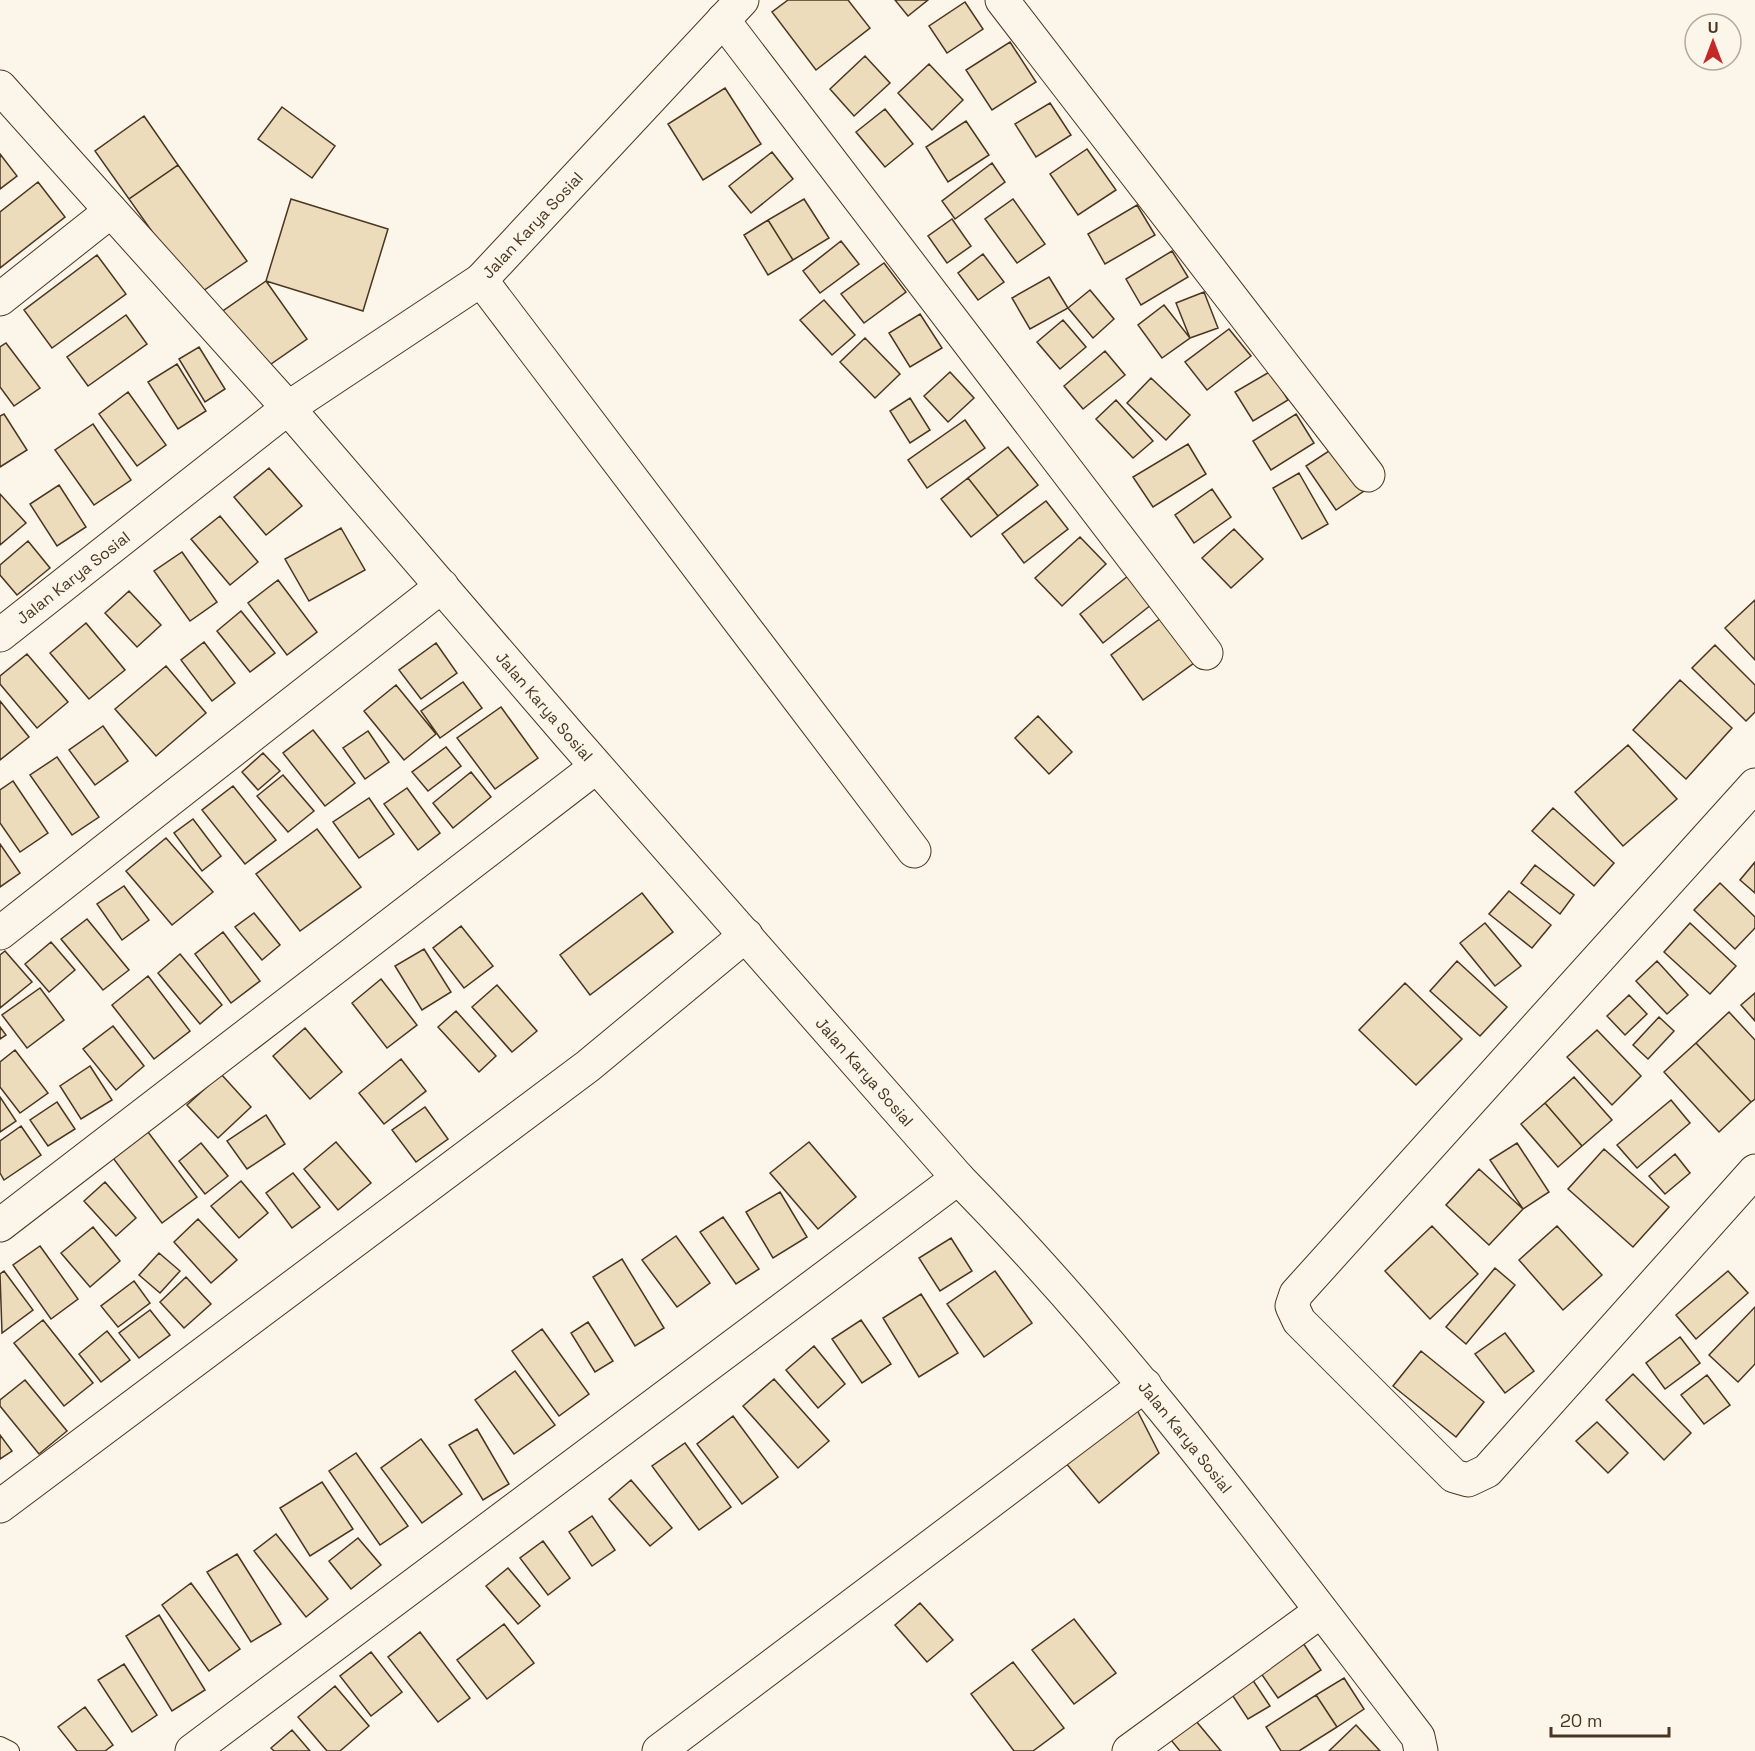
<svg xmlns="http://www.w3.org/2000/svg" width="1755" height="1751" font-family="'Space Grotesk',sans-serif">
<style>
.building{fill:#ecdcbc;stroke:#4a3520;stroke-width:1.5}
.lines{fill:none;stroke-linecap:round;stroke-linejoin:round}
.service-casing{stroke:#4a3520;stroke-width:20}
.minor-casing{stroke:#4a3520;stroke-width:35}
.service{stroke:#fbf6e9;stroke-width:18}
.minor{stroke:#fbf6e9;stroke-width:33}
.labels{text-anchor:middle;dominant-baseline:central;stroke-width:4.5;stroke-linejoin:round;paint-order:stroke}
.street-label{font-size:16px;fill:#4a3520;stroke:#fbf6e9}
</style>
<rect width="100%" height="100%" fill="#fbf6e9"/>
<!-- building -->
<path class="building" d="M788 0H848L870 28 816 70 772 12Z
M895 0H928L908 16Z
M965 2 983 29 947 53 929 26Z
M1010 42 1036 82 992 110 966 70Z
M865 56 890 83 854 116 830 89Z
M929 64 963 100 932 130 898 93Z
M725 88 761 144 703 180 668 124Z
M1050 103 1071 135 1036 157 1015 124Z
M282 107 335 146 312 178 258 139Z
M885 109 913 144 885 167 856 132Z
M144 116 178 165 129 199 95 151Z
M966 121 989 155 948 182 926 147Z
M1087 149 1116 190 1078 215 1050 174Z
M772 152 793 179 751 213 729 186Z
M0 154 17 176 0 189Z
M992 163 1005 182 955 219 942 201Z
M178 165 247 261 197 295 129 199Z
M38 182 65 217 0 268V212Z
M291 199 388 229 363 311 266 281Z
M804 199 829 238 793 260 768 220Z
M1013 199 1045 244 1017 263 985 219Z
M1137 205 1155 235 1105 264 1088 234Z
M952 219 971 246 947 263 928 236Z
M768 220 793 260 768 275 744 235Z
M841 241 859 264 820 293 803 271Z
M1172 251 1188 277 1141 305 1126 279Z
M983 254 1004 282 978 300 958 273Z
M97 255 126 294 52 348 24 310Z
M884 263 906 292 864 323 841 294Z
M1049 277 1068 308 1030 329 1012 298Z
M266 281 307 339 258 373 217 315Z
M1090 290 1114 319 1093 338 1068 308Z
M1204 292 1218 328 1190 338 1176 303Z
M824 300 855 335 832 355 800 320Z
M1164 305 1190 338 1162 358 1138 325Z
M920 314 942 348 910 367 889 333Z
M126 315 147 344 88 386 67 357Z
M1063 320 1086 347 1060 369 1037 342Z
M1229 329 1251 356 1207 390 1185 362Z
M865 338 900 374 875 398 840 362Z
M6 343 40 388 14 406 0 387V347Z
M199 347 225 389 205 402 179 359Z
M1105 351 1125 375 1083 409 1064 386Z
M177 364 206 411 178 429 148 382Z
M1271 371 1288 400 1253 421 1235 392Z
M950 372 974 398 948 422 924 396Z
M1151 378 1190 415 1166 440 1127 403Z
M128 392 166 445 137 466 99 414Z
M910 398 930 430 910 443 890 411Z
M1116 400 1153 441 1133 458 1096 419Z
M4 414 27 450 0 467V416Z
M1296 414 1314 443 1271 470 1253 441Z
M965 420 985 448 927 488 908 460Z
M93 424 131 480 94 505 55 450Z
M1188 444 1206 474 1153 507 1133 477Z
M1008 447 1038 485 998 516 968 478Z
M1335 447 1364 491 1336 510 1306 466Z
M269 468 302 506 266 535 234 497Z
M1299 473 1328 524 1302 539 1273 488Z
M968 478 998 516 971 537 941 499Z
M59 485 86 527 57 546 30 504Z
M1212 489 1231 517 1194 543 1175 515Z
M0 494 26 523 0 545Z
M1046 501 1068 529 1024 563 1002 534Z
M220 516 258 562 230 585 191 539Z
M341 528 365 570 309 601 285 559Z
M1234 529 1263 559 1231 588 1202 558Z
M1080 537 1106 564 1062 606 1035 578Z
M28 541 50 568 17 595 0 575V565Z
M182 552 217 602 190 621 154 571Z
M1128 576 1151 605 1103 643 1080 614Z
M278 580 317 632 287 655 248 603Z
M129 591 161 625 137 647 105 613Z
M1755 600V660L1725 628Z
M241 611 275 653 250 672 217 631Z
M1161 618 1194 663 1143 700 1111 655Z
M86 623 125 670 89 699 50 653Z
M204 642 235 683 212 701 181 660Z
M436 643 457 673 421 699 399 670Z
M1715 645 1755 685V712L1746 721 1692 668Z
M27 654 68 702 37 728 0 684V676Z
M166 666 206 713 156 756 115 709Z
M1680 680 1732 728 1686 779 1633 730Z
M463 682 482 708 440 738 421 711Z
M396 685 436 734 404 760 364 711Z
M0 701 29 737 0 760Z
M501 707 538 758 495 789 457 738Z
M1038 716 1072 752 1049 774 1015 738Z
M103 726 128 761 95 785 69 750Z
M313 730 355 783 325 806 283 753Z
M368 731 389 762 365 779 343 748Z
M1628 745 1677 799 1623 846 1575 792Z
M446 747 461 766 428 791 412 772Z
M263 753 280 771 258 790 242 772Z
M57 757 99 817 72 835 30 775Z
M471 772 491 797 453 828 433 803Z
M283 775 314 811 288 832 257 796Z
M13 781 48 833 20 852 0 823V790Z
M233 786 276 840 245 864 202 810Z
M407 788 440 833 418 850 384 804Z
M369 798 394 834 359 858 333 822Z
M1553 808 1614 863 1594 886 1532 831Z
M193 819 221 856 202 871 174 833Z
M317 829 361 887 300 931 256 874Z
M166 838 213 892 172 925 126 871Z
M0 844 20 873 0 887Z
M1755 862V893L1740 880Z
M1535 865 1574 895 1560 914 1521 883Z
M1720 883 1755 917V928L1735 949 1694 910Z
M124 886 149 920 122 940 97 904Z
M1509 891 1551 925 1532 948 1489 914Z
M642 893 673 932 590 995 560 955Z
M254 913 280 945 262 960 235 927Z
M87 919 129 970 103 990 61 939Z
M1485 923 1521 966 1495 986 1460 943Z
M1690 923 1736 966 1710 994 1664 952Z
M461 926 493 966 464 988 433 948Z
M223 932 260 981 231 1003 195 954Z
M51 942 75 970 49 992 25 964Z
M424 949 451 992 422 1010 395 966Z
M5 951 32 982 0 1008V955Z
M180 954 222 1005 200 1024 158 973Z
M1457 961 1507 1007 1480 1036 1430 991Z
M1657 961 1688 995 1667 1014 1636 981Z
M148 976 190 1031 154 1059 112 1005Z
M381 979 417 1025 387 1048 352 1003Z
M1405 983 1462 1039 1416 1085 1359 1030Z
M497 985 537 1031 512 1052 472 1007Z
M40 988 64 1020 27 1048 2 1015Z
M1755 993V1021L1741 1005Z
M1629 995 1647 1014 1625 1035 1607 1016Z
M456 1011 496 1056 479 1072 438 1027Z
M1729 1012 1755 1040V1099L1751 1102 1696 1043Z
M1659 1017 1674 1031 1648 1059 1633 1045Z
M113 1026 144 1066 116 1090 83 1049Z
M0 1027 6 1035 0 1039Z
M305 1028 342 1072 310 1099 273 1056Z
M1597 1030 1641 1076 1612 1105 1567 1057Z
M1696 1043 1751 1102 1719 1132 1664 1072Z
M15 1050 48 1093 20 1113 0 1087V1062Z
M401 1059 426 1091 384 1124 359 1093Z
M90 1066 112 1100 81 1119 60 1086Z
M221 1074 251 1107 218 1138 187 1105Z
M1574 1077 1612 1120 1582 1146 1545 1103Z
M0 1097 16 1121 0 1132Z
M1671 1100 1690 1123 1637 1168 1617 1145Z
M57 1102 75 1129 48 1146 30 1120Z
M1545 1103 1582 1146 1558 1167 1521 1124Z
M425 1107 448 1139 416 1162 392 1130Z
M266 1115 285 1144 247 1169 227 1141Z
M21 1126 41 1155 4 1180 0 1173V1141Z
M148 1132 197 1197 162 1223 113 1158Z
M336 1142 371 1183 338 1210 304 1169Z
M809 1142 856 1197 818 1229 770 1173Z
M201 1143 228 1176 205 1194 179 1161Z
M1517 1143 1549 1192 1523 1209 1490 1160Z
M1604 1149 1669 1207 1633 1247 1568 1189Z
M1675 1154 1690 1173 1665 1194 1649 1176Z
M1479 1169 1523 1209 1489 1245 1446 1205Z
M293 1173 320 1207 292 1228 266 1193Z
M241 1181 268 1213 239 1238 211 1206Z
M105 1182 136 1218 116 1236 84 1201Z
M780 1192 807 1237 773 1258 746 1212Z
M723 1217 759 1269 736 1284 700 1232Z
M198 1219 237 1260 211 1283 174 1242Z
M1432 1226 1478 1274 1430 1319 1385 1271Z
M1557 1226 1602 1275 1563 1310 1519 1260Z
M93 1227 120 1261 90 1287 61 1253Z
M676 1236 710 1283 677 1307 642 1260Z
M951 1238 972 1271 940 1291 919 1258Z
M40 1246 78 1299 51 1319 13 1265Z
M159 1253 180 1271 160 1293 139 1275Z
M622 1259 664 1328 635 1346 593 1277Z
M1495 1268 1515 1285 1466 1344 1446 1327Z
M4 1271 33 1310 2 1333 0 1274Z
M995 1271 1032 1323 984 1357 947 1304Z
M1728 1271 1748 1293 1696 1339 1676 1315Z
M186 1277 211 1304 184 1328 160 1302Z
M134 1281 150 1303 118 1327 101 1306Z
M921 1294 958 1353 919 1377 883 1318Z
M1755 1307V1364L1738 1382 1709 1355Z
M150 1310 170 1335 139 1358 119 1333Z
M43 1320 93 1383 64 1406 14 1343Z
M861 1320 891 1364 862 1383 832 1339Z
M588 1322 613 1361 595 1372 571 1333Z
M542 1329 589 1394 559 1416 512 1351Z
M107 1331 130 1360 101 1382 79 1354Z
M1505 1333 1534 1371 1505 1393 1475 1354Z
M1680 1337 1700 1363 1665 1389 1646 1363Z
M814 1346 845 1384 818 1408 786 1370Z
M1421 1351 1484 1402 1456 1437 1393 1386Z
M515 1371 555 1425 514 1454 475 1400Z
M1633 1374 1691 1433 1664 1460 1606 1400Z
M1707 1375 1730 1405 1704 1424 1681 1395Z
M774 1379 829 1441 798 1468 743 1406Z
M25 1380 67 1431 39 1454 0 1406V1400Z
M1137 1410 1159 1453 1099 1503 1065 1462Z
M733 1416 778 1477 742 1504 697 1444Z
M1597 1422 1628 1453 1608 1473 1576 1441Z
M477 1429 509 1484 483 1500 449 1445Z
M0 1435 12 1451 0 1459Z
M421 1439 462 1494 422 1523 381 1468Z
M685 1443 731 1507 699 1530 652 1466Z
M356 1453 408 1526 380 1545 329 1471Z
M631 1480 672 1528 650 1546 609 1499Z
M322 1482 353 1529 310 1556 280 1508Z
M592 1516 615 1550 592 1566 569 1532Z
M276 1534 328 1599 306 1617 254 1551Z
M358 1538 381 1565 351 1589 329 1561Z
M543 1541 570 1578 548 1595 520 1558Z
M237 1554 281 1624 251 1642 207 1572Z
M508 1568 540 1606 518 1624 486 1586Z
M191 1583 240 1649 209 1671 162 1605Z
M920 1603 953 1640 927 1662 895 1625Z
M159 1615 205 1690 172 1711 126 1636Z
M1074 1619 1116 1673 1074 1704 1032 1650Z
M504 1624 534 1663 487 1699 457 1660Z
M420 1632 470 1698 438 1722 388 1657Z
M1301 1640 1321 1670 1278 1698 1258 1669Z
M371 1652 402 1692 371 1716 340 1676Z
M1013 1662 1064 1728 1033 1751H1014L971 1694Z
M124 1664 157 1715 132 1732 98 1680Z
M1250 1676 1270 1706 1248 1719 1229 1690Z
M1344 1678 1364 1709 1337 1727 1316 1695Z
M335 1686 369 1726 340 1751H327L298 1717Z
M1316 1695 1337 1727 1299 1751H1281L1266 1727Z
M85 1707 113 1745 105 1751H77L58 1727Z
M1196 1721 1221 1751H1180L1171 1740Z
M1356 1725 1380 1751H1329Z
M292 1730 310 1751H274L271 1748Z"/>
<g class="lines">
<!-- service casing -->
<g class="service-casing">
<path id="service" d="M0 1746 10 1751"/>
</g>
<!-- minor casing -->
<g class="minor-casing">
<g id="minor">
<path d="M1002 0 1368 475"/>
<path d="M723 20 1206 653"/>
<path id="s1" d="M0 87 288 408 481 280 742 0"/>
<path d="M481 280 914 851"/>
<path d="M0 299 111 211"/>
<path id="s2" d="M0 635 288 408 570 736 958 1178C1128 1350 1271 1546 1418 1737L1421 1751"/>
<path d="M1755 785 1296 1294 1292 1306 1299 1321 1454 1476 1468 1480 1487 1471 1755 1171"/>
<path d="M0 933 442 586"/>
<path d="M0 1225 596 767"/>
<path d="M0 1506 588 1066 746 935"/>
<path d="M192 1751 958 1178"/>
<path d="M659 1751 1145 1385"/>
<path d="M1129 1751 1321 1611"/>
</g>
</g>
<!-- service -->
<use href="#service" class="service"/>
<!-- minor -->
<use href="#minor" class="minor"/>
</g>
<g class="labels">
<!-- street labels -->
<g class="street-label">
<text stroke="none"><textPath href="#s1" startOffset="738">Jalan Karya Sosial</textPath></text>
<text stroke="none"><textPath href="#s2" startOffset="93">Jalan Karya Sosial</textPath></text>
<text stroke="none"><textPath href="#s2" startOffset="760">Jalan Karya Sosial</textPath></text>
<text stroke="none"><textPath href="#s2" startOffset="1246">Jalan Karya Sosial</textPath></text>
<text stroke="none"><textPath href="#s2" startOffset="1732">Jalan Karya Sosial</textPath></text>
</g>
</g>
<!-- north arrow -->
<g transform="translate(1713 42)"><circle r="28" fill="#fbf6e9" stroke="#b4a999" stroke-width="1.5"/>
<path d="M0-4.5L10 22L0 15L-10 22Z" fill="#c62828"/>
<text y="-9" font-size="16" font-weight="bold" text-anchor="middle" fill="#4a3520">U</text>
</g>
<!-- scale -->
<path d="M1551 1727v9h118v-9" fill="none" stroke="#4a3520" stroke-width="3"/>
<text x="1560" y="1727" font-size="18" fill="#4a3520" stroke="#fbf6e9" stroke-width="4.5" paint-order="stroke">20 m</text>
</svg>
